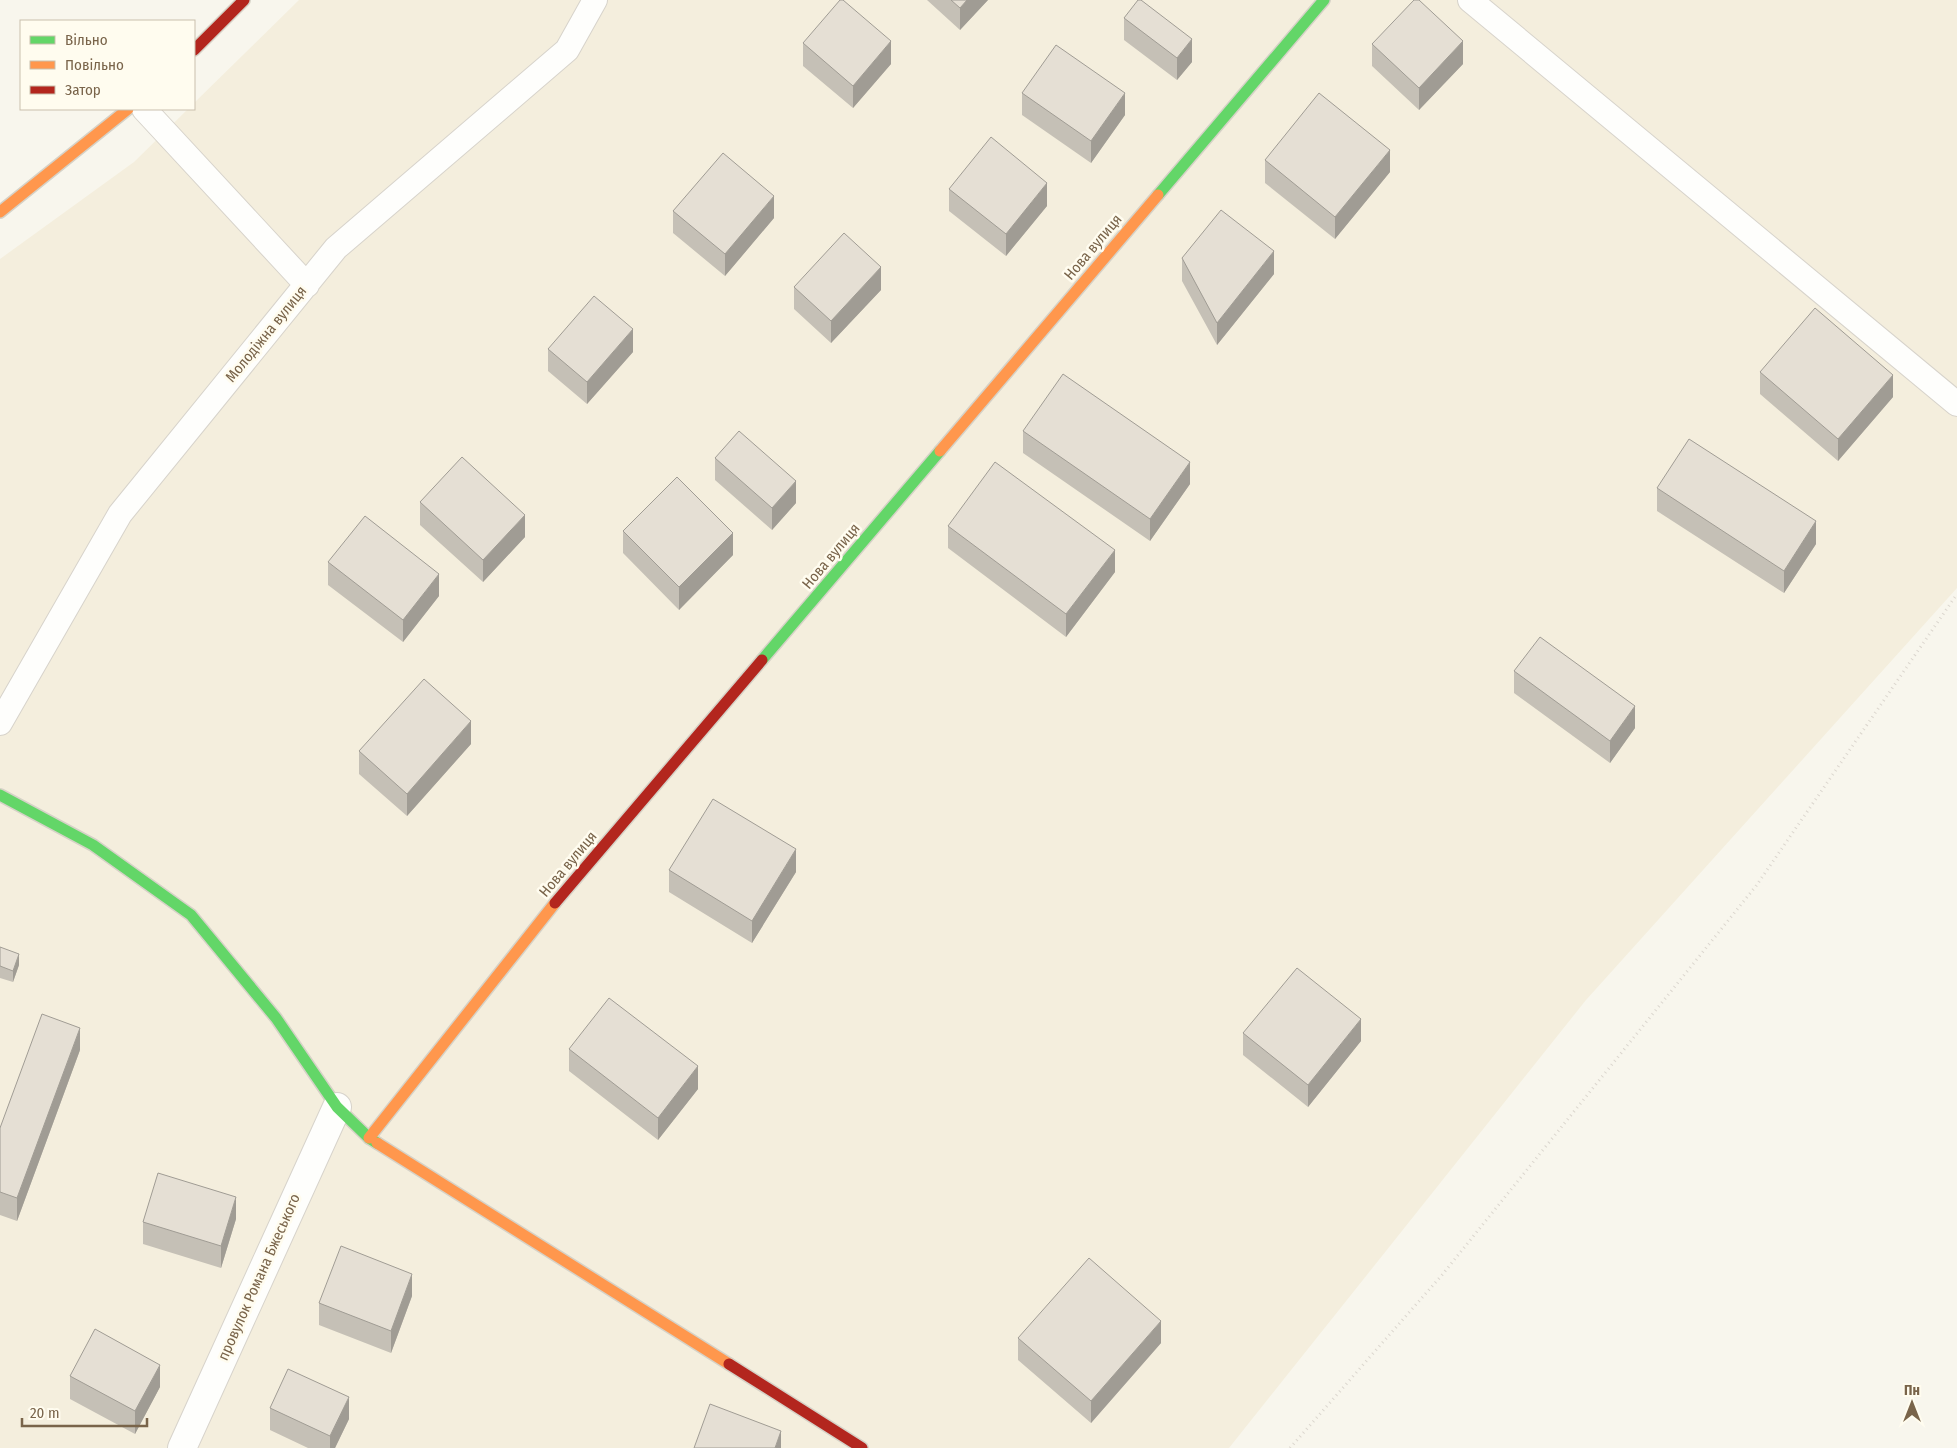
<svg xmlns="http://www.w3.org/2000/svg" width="1957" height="1448" font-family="'Fira Sans Condensed',sans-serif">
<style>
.residential{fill:#f4eedd}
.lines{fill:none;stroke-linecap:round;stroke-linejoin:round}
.lane-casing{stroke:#d7d3cb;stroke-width:26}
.street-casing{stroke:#d7d3cb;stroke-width:30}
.fast-casing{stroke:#d6d2c7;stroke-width:14}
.slow-casing{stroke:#d6d2c7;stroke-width:14}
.jam-casing{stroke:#d6d2c7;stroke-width:14}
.path{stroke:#dbd6ce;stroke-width:3;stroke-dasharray:1 4;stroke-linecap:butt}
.lane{stroke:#fefefc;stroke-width:24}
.street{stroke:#fefefc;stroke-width:28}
.fast{stroke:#63d668;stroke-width:11}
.slow{stroke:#ff974d;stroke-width:11}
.jam{stroke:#b3261e;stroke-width:11}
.wall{fill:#c5c0b6}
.shaded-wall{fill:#a09c94}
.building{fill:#e5dfd4;stroke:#a09c94}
.labels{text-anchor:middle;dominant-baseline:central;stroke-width:5;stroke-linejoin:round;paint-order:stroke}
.street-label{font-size:15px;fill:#79644a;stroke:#fffcef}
</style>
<rect width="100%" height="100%" fill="#f8f6ed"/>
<!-- residential -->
<path class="residential" d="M299 0H1957V588L1586 1000 1229 1448H0V259L134 162 188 109H194V103Z"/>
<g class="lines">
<!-- lane casing -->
<g class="lane-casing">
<path id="lane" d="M1470 0 1957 404
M144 109 307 285
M0 723 120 514 336 248 567 50 595 0"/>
</g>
<!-- street casing -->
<g class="street-casing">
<path id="street" d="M182 1448 337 1107"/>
</g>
<!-- fast casing -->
<g class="fast-casing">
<path id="fast" d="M1158 195 1324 0
M762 660 940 451
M0 795 93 845 191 915 276 1018 337 1107 369 1138 377 1143"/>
</g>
<!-- slow casing -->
<g class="slow-casing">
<path id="slow" d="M0 212 128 109
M940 451 1158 195
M369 1138 555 903
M377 1143 729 1364"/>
</g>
<!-- jam casing -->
<g class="jam-casing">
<path id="jam" d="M194 50 244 0
M555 903 762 660
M729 1364 862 1448"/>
</g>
<!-- path -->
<path class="path" d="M1290 1448 1442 1275 1756 886 1957 594"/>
<!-- lane -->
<use href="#lane" class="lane"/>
<!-- street -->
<use href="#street" class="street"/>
<!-- fast -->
<use href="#fast" class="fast"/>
<!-- slow -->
<use href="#slow" class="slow"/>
<!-- jam -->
<use href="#jam" class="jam"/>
</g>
<!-- wall -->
<path class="wall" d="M927 0H988L960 30Z
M1124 18 1192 62 1177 80 1124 40Z
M803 43 891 64 853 108 803 66Z
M1372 44 1463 64 1419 110 1372 66Z
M1022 93 1125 115 1091 163 1022 115Z
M1265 160 1390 172 1335 239 1265 183Z
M949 189 1047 206 1006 256 949 211Z
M673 211 774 218 725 276 673 233Z
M1182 258 1274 274 1217 345 1182 281Z
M794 287 881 290 831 343 794 309Z
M548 349 633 352 587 404 548 371Z
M1760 372 1893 397 1838 461 1760 394Z
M1023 431 1190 484 1150 541 1023 453Z
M715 458 796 503 772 530 715 480Z
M1657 488 1816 544 1784 593 1657 511Z
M420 502 525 537 483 582 420 525Z
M948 526 1115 572 1066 637 948 548Z
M623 531 733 555 679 610 623 553Z
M328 562 439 596 403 642 328 585Z
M1514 671 1635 728 1610 763 1514 693Z
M471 744 407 816 359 774V751Z
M669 870 796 872 752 943 669 892Z
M0 947 19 965 13 982 0 978Z
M1243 1033 1361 1041 1308 1107 1243 1055Z
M569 1049 698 1089 658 1140 569 1071Z
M80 1050 17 1221 0 1215V1128Z
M236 1219 221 1268 143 1244V1222Z
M412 1296 391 1353 319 1325V1303Z
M1018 1338 1161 1343 1091 1423 1018 1360Z
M70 1376 160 1387 135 1434 70 1399Z
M270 1408 349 1419 335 1448H308L270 1430Z"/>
<!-- shaded-wall -->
<path class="shaded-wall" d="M967 0H988L960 30V8Z
M1192 39V62L1177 80V58Z
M891 41V64L853 108V86Z
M1463 41V64L1419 110V88Z
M1125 93V115L1091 163V141Z
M1390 150V172L1335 239V217Z
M1047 183V206L1006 256V234Z
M774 196V218L725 276V254Z
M1274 251V274L1217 345V323Z
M881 267V290L831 343V321Z
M633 329V352L587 404V382Z
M1893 375V397L1838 461V439Z
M1190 462V484L1150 541V519Z
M796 481V503L772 530V508Z
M525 515V537L483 582V560Z
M1816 521V544L1784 593V571Z
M733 533V555L679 610V587Z
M1115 550V572L1066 637V614Z
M439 574V596L403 642V620Z
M1635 706V728L1610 763V741Z
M471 721V744L407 816V794Z
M796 849V872L752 943V921Z
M19 954V965L13 982V971Z
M1361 1019V1041L1308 1107V1085Z
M80 1028V1050L17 1221V1198Z
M698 1066V1089L658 1140V1118Z
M236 1197V1219L221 1268V1246Z
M412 1274V1296L391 1353V1331Z
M1161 1321V1343L1091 1423V1401Z
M160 1365V1387L135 1434V1411Z
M349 1397V1419L335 1448H330V1436Z
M781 1431V1448H775Z"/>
<!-- building -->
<path class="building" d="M840 0H843L891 41 853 86 803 43Z
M951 0H967L960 8Z
M1138 0H1141L1192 39 1177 58 1124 18Z
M1414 0H1419L1463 41 1419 88 1372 44Z
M1056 45 1125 93 1091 141 1022 93Z
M1319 93 1390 150 1335 217 1265 160Z
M991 137 1047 183 1006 234 949 189Z
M723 153 774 196 725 254 673 211Z
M1221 210 1274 251 1217 323 1182 258Z
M844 233 881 267 831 321 794 287Z
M594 296 633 329 587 382 548 349Z
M1815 308 1893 375 1838 439 1760 372Z
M1063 374 1190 462 1150 519 1023 431Z
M739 431 796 481 772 508 715 458Z
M1689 439 1816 521 1784 571 1657 488Z
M462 457 525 515 483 560 420 502Z
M995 462 1115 550 1066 614 948 526Z
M677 477 733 533 679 587 623 531Z
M365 516 439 574 403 620 328 562Z
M1540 637 1635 706 1610 741 1514 671Z
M424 679 471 721 407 794 359 751Z
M713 799 796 849 752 921 669 870Z
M0 947 19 954 13 971 0 966Z
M1297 968 1361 1019 1308 1085 1243 1033Z
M609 998 698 1066 658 1118 569 1049Z
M42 1014 80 1028 17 1198 0 1192V1128Z
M158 1173 236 1197 221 1246 143 1222Z
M341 1246 412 1274 391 1331 319 1303Z
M1089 1258 1161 1321 1091 1401 1018 1338Z
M95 1329 160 1365 135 1411 70 1376Z
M288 1369 349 1397 330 1436 270 1408Z
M710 1404 781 1431 775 1448H694Z"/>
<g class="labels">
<!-- street labels -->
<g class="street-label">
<text transform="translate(1093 247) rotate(-50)">Нова вулиця</text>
<text transform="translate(266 334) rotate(-51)">Молодіжна вулиця</text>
<text transform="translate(831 556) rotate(-50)">Нова вулиця</text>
<text transform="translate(568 864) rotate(-50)">Нова вулиця</text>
<text transform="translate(259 1277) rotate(-66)">провулок Романа Бжеського</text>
</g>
</g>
<!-- legend -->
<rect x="20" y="20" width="175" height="90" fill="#fffcef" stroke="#c9bfad"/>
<rect x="30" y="36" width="25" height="8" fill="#63d668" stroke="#c9bfad"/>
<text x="65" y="45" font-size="15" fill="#79644a">Вільно</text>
<rect x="30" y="61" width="25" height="8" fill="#ff974d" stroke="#c9bfad"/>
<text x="65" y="70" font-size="15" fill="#79644a">Повільно</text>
<rect x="30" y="86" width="25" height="8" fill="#b3261e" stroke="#c9bfad"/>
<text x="65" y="95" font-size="15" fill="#79644a">Затор</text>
<!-- north arrow -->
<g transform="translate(1912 1403)" stroke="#fffcef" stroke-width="4" paint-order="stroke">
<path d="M0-4L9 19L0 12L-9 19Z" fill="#79644a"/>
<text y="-8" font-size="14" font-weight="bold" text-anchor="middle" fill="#79644a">Пн</text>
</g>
<!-- scale -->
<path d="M22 1418v8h125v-8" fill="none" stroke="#79644a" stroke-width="2.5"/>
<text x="30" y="1418" font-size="15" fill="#79644a" stroke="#fffcef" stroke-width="4" paint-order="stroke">20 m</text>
</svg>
